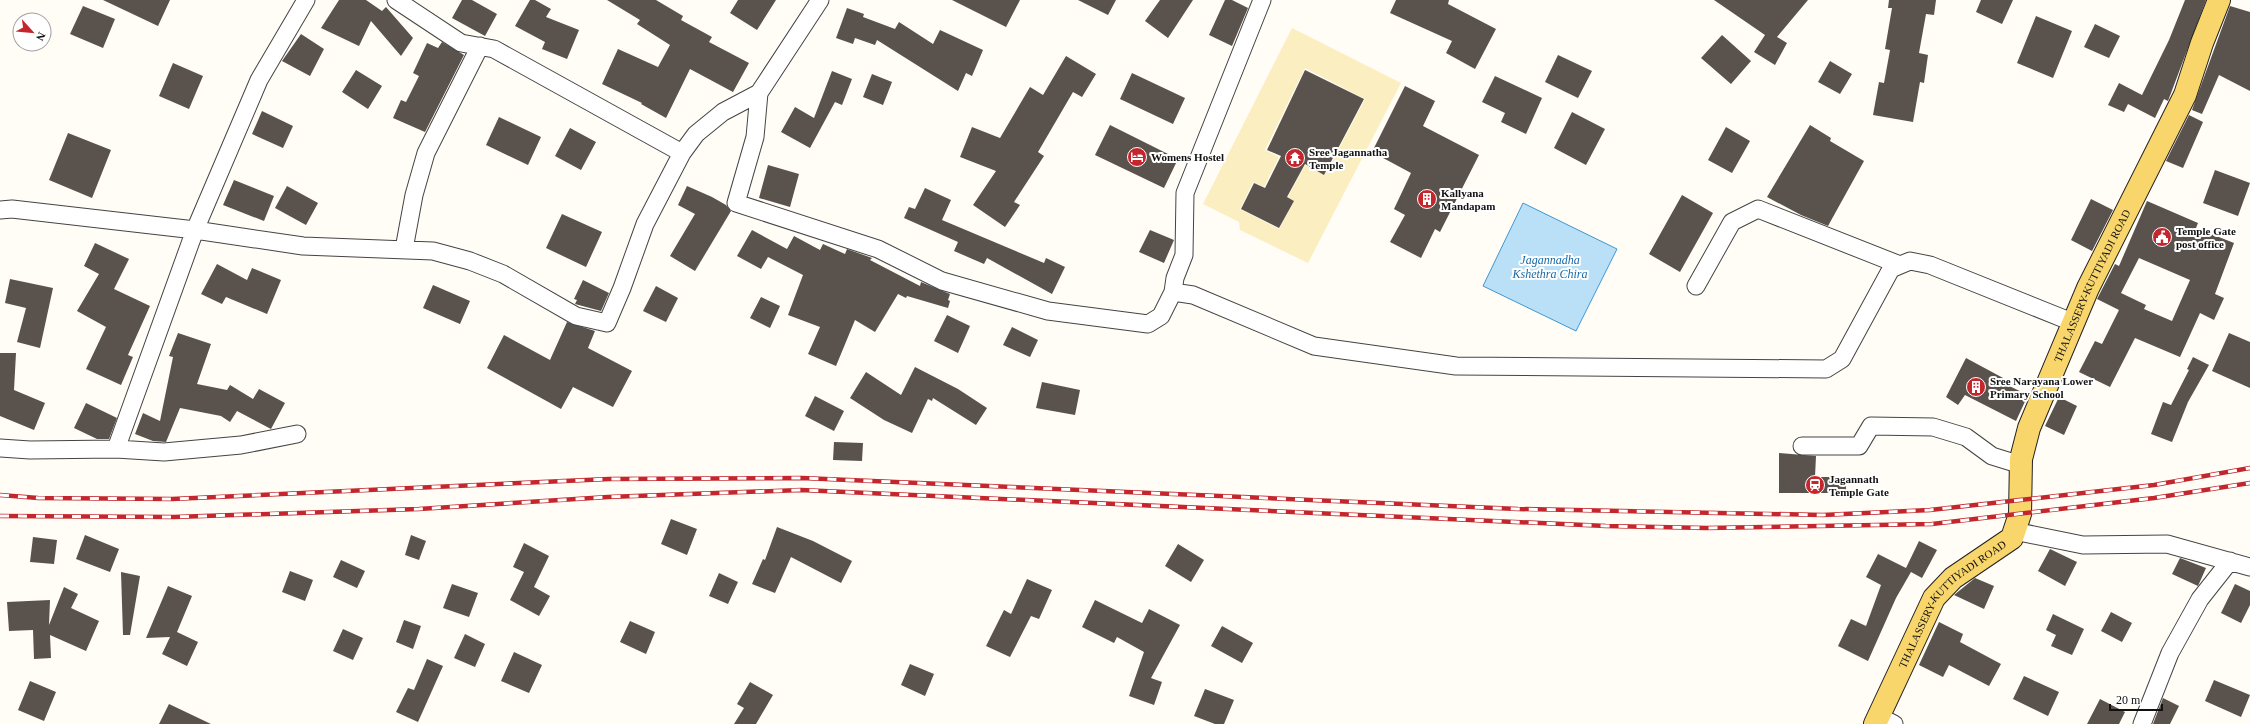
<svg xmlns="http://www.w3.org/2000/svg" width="2250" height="724" font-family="'Times New Roman',serif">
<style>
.sand{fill:#fbeec1;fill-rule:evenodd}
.water{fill:#b9e0f7;stroke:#3f96cf}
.building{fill:#5a524d;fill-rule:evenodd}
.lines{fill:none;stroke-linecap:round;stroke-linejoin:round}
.street-casing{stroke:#444;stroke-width:19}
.primary-casing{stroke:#222;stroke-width:24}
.street{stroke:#fff;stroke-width:17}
.primary{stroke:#f9d66b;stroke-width:22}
.rail-casing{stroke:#c4262e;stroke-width:4.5}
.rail{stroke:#fff;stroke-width:3;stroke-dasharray:9;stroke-linecap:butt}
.labels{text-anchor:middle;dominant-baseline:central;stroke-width:4;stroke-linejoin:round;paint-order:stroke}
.poi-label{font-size:11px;font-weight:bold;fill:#111;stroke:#fff;text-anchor:start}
.street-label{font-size:11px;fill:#111;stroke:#fff}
.water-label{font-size:12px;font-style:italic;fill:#1768a6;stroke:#fff}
</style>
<rect width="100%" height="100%" fill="#fffdf5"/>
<!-- sand -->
<path class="sand" d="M1292 28 1401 83 1308 263 1240 230 1239 222 1203 204ZM1305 68 1365 99 1325 175 1305 165 1288 197 1294 201 1279 229 1240 209 1253 182 1264 187 1279 157 1265 150Z"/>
<!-- water -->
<path class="water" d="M1523 203 1617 249 1576 331 1483 286Z"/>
<!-- building -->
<path class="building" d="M103 0H170L158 26Z
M339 0H366L382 11 386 7 413 38 401 56 371 21 359 46 321 28Z
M462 0H472L497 14 485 36 452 18Z
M530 0H535L551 9 546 17 579 30 567 59 542 49 545 42 515 26Z
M607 0H656L683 16 681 20 712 37 709 42 749 63 733 92 690 69 666 118 641 104 642 103 602 84 618 49 658 67 670 45 637 24 640 20Z
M738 0H776L757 30 730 13Z
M952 0H1020L1006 27Z
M1078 0H1116L1108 15Z
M1160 0H1193L1168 38 1145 21Z
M1225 0H1232L1248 8 1232 46 1209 35Z
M1396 0H1449L1448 4 1496 29 1475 69 1446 53 1452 41 1390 13Z
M1714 0H1808L1777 37 1787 43 1775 65 1754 52 1765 35Z
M1889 0H1936L1934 15 1926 14 1919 53 1928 55 1924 83 1920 82 1913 122 1873 115 1879 82 1884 83 1890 50 1885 49 1892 8H1888Z
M1981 0H2013L2002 24 1976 12Z
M2185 0H2206L2168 101 2164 99 2155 118 2128 104 2124 112 2108 105 2119 83 2142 95 2169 40Z
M83 6 115 19 103 48 70 34Z
M2230 6 2250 12V91L2219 75 2202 114 2192 110Z
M847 8 864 14 863 17 895 29 899 22 933 44 940 30 983 50 972 76 966 73 958 91 877 40 875 45 855 38 853 44 836 38Z
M2036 16 2072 31 2053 78 2017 63Z
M2095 24 2120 36 2109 58 2084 47Z
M301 34 324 49 310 76 282 61Z
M1722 35 1751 61 1731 84 1701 58Z
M442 42 464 55 425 132 393 118 401 100 406 102 419 76 413 73 427 43 438 48Z
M1558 55 1592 71 1578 98 1545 82Z
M1066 56 1096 74 1082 97 1073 92 1038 152 1044 156 1014 202 1020 205 1005 227 973 205 996 171 960 157 972 127 1000 138 1030 87 1043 95Z
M1830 61 1852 74 1840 94 1818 82Z
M173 63 203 76 189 109 159 96Z
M356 70 382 86 368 109 342 92Z
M1305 70 1364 99 1324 175 1305 164 1287 197 1294 201 1279 228 1241 209 1254 183 1265 188 1281 156 1267 150Z
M832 71 852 79 842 105 835 102 810 148 781 132 795 107 814 118Z
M1132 73 1185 98 1173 124 1120 99Z
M872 74 892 82 883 105 863 97Z
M1495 76 1542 98 1526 134 1501 122 1505 113 1482 102Z
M1405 86 1435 101 1423 126 1479 155 1440 232 1435 229 1421 258 1390 242 1405 215 1394 209 1411 173 1372 152Z
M262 111 293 126 283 148 252 134Z
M1572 112 1605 129 1586 165 1554 148Z
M2189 115 2203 122 2183 168 2166 161Z
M499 117 541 137 528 165 486 145Z
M1110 125 1178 159 1164 188 1095 155Z
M1810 125 1831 138 1830 141 1864 161 1828 226 1801 215 1767 197Z
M1726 127 1750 141 1732 173 1708 160Z
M570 128 596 142 581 170 555 156Z
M68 133 111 150 92 198 49 180Z
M768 165 799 174 790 207 759 198Z
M2215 170 2250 183 2238 216 2203 203Z
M234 180 274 196 264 221 223 205Z
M287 186 318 203 306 225 275 208Z
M687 186 712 197 726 205 731 211 695 271 670 256 695 214 678 205Z
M925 188 951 200 942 220 1044 263 1046 258 1065 267 1052 294 987 258 984 264 954 251 958 242 904 218 909 207 915 209Z
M1682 195 1713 213 1680 272 1649 254Z
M2091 199 2113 210 2092 251 2071 240Z
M2147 201 2198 223 2196 228 2234 243 2215 294 2224 298 2214 320 2200 313 2180 357 2135 338 2110 387 2079 372 2095 341 2102 344 2119 310 2097 299 2115 264 2119 266ZM2139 258 2190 280 2172 321 2144 309 2146 305 2121 293Z
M562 214 602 232 586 267 546 248Z
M752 230 787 249 794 236 820 250 823 244 845 254 847 249 872 258 870 260 920 286 921 282 950 294 948 300 950 301 948 308 907 296 906 298 898 294 875 332 855 320 836 366 808 354 820 327 788 315 803 275 768 257 761 269 737 256Z
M1150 230 1174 240 1164 263 1139 252Z
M95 243 129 259 114 289 150 306 128 355 133 357 121 385 86 369 106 327 77 311 99 274 84 266Z
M217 264 247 280 252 268 281 280 267 314 226 297 222 304 201 294Z
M10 279 53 288 40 348 17 342 26 308 5 303Z
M583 280 609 293 601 311 575 304 577 300 574 299Z
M433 285 470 301 460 324 423 308Z
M656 286 678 298 666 322 643 311Z
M761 297 780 306 770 328 750 318Z
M947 315 970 326 958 353 934 341Z
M567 322 595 331 588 348 632 371 613 407 573 387 561 409 487 368 504 335 550 360Z
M1012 327 1038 340 1030 357 1003 345Z
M178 333 211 344 197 384 227 390 230 385 253 399 259 389 285 403 271 429 237 411 230 422 221 416 180 408 166 442 153 441 135 434 143 413 160 421 173 357 169 356Z
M2229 333 2250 342V388L2212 371Z
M0 353H16L14 390 45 403 34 430 0 416Z
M2193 357 2209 365 2188 402 2172 442 2151 434 2163 402 2171 405 2189 370 2187 369Z
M1966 358 2005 379 2003 383 2028 395 2016 421 1965 395 1958 405 1946 397Z
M915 367 958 389 987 408 976 425 933 398 932 401 928 399 912 433 884 420 850 398 866 372 901 395Z
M1042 382 1080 390 1075 415 1036 408Z
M815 396 844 411 834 431 805 416Z
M2059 397 2077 406 2064 435 2045 426Z
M86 403 117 418 109 439H97L74 428Z
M834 442 863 443 862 461 833 460Z
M1779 453 1816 456 1815 477H1846V493H1779Z
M671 519 697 529 687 555 661 544Z
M777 527 813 541 852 561 841 583 791 557 775 593 752 584 763 559 765 560Z
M85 535 119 549 110 572 76 559Z
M411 535 426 541 419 560 405 555Z
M33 537 57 540 54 564 30 562Z
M1919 541 1937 550 1922 578 1911 572 1896 598 1868 661 1838 646 1851 619 1866 626 1881 585 1866 577 1878 554 1906 568Z
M524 543 549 556 534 587 550 596 539 616 510 600 524 572 513 567Z
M1178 544 1204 560 1191 582 1165 566Z
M2050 549 2077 562 2065 586 2038 571Z
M2180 558 2206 568 2198 586 2172 574Z
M341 560 365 571 357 588 333 577Z
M290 571 313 580 305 601 282 592Z
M121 572 140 576 130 635H123Z
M719 573 738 582 728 604 709 596Z
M1975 578 1994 586 1984 609 1954 595Z
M1027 579 1052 590 1039 619 1031 616 1010 657 986 646 1004 610 1011 614Z
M452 584 478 593 469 617 443 608Z
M2235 584 2250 591V605L2241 623 2221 613Z
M168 586 192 596 177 632 198 642 187 666 162 654 170 637 146 638Z
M64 587 78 594 71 608 99 621 86 651 50 635 51 658 34 659 33 630 9 631 7 602 50 600 49 625Z
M1095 600 1142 623 1149 609 1180 625 1151 678 1162 682 1154 705 1129 696 1144 652 1117 637 1114 643 1082 627Z
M2111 612 2132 623 2122 642 2101 631Z
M2053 614 2084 629 2072 655 2051 646 2056 635 2046 630Z
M404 620 421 626 413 649 396 642Z
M630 621 655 632 646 654 620 642Z
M1939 622 1963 634 1960 642 2001 664 1989 686 1949 665 1943 677 1919 665Z
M1222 626 1253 643 1242 663 1211 646Z
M343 629 363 638 353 660 333 651Z
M465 634 485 644 475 667 454 658Z
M514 652 542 665 529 693 501 681Z
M427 659 443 666 418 722 396 712 408 688 414 690Z
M910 664 934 674 925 696 901 685Z
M2024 676 2059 692 2048 716 2013 699Z
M2214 680 2250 695 2241 717 2205 701Z
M30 681 56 692 44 721 18 710Z
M750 682 773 695 756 724H734L744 708 737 704Z
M1205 689 1234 700 1224 724H1215L1194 716Z
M2163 698 2179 706 2170 724H2153Z
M2100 699 2125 712 2119 724H2087Z
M169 704 211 724H159Z"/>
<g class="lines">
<!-- street casing -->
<g class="street-casing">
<path id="street" d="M396 0 461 43 494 49 682 153
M820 0 759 93 755 137 736 203 878 249 942 281 1048 311 1148 324 1161 316 1173 292 1193 295 1314 346 1456 366 1826 369 1842 359 1891 269 1910 261 1930 265 2072 322
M0 210 12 209 195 230 303 246 433 251 470 261 503 274 576 316 607 323 622 288 645 224 682 153 696 134 723 112 759 93
M404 249 414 195 426 153 480 46
M1696 286 1732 222 1758 209 1900 265
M1173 292 1175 278 1184 255 1185 193 1262 0
M1802 446H1859L1871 426 1933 427 1966 437 1992 456 2021 465
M0 448 30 450 116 449 164 452 241 445 297 434
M116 449 195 230 259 80 306 0
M2014 531 2083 545 2167 544 2250 567
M1878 716 1894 724
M2142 724 2170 653 2200 599 2230 561"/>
</g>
<!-- primary casing -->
<g class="primary-casing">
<g id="primary">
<path id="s1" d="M1875 724 1934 598 1953 578 2012 538 2020 514 2021 459 2029 428 2088 288 2185 95 2202 43 2219 0"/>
</g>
</g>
<!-- street -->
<use href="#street" class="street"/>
<!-- primary -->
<use href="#primary" class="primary"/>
<!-- rail casing -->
<g class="rail-casing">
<path id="rail" d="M0 495 38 498 172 499 609 479 802 478 1518 509 1823 515 1930 510 2020 500 2154 485 2250 468
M0 516 174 517 419 509 608 497 801 490 1606 526 1707 528 1932 524 2154 498 2250 483"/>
</g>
<!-- rail -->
<use href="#rail" class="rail"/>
</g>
<!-- icons -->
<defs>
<g id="hotel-disc" transform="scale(1)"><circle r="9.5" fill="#c4262e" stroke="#fff"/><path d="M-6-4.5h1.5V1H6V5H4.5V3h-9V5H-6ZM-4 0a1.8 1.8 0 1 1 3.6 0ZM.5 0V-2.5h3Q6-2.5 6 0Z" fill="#fff"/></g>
<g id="temple-disc" transform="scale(1)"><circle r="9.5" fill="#c4262e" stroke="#fff"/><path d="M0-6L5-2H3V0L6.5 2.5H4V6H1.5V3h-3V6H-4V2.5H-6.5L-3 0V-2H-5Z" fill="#fff"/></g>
<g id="building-disc" transform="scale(1)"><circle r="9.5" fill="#c4262e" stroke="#fff"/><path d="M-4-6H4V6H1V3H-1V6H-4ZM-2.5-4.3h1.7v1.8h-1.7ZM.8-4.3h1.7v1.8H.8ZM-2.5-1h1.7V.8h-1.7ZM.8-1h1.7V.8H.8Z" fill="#fff"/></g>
<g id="civic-disc" transform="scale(1)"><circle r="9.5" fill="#c4262e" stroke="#fff"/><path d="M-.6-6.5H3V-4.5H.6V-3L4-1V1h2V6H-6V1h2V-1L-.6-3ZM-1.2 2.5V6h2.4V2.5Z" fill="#fff"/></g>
<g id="station-disc" transform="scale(1)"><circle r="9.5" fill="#c4262e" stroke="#fff"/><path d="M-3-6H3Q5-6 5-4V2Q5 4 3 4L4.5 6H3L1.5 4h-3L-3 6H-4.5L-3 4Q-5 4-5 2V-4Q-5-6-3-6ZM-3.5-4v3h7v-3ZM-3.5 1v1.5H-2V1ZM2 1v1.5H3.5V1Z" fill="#fff"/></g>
</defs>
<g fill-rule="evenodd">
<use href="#hotel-disc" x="1137" y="157"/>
<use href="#temple-disc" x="1295" y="158"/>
<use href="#building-disc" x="1427" y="199"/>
<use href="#civic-disc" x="2162" y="237"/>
<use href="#building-disc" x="1976" y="387"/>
<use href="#station-disc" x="1815" y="485"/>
</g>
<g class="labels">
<!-- poi labels -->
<g class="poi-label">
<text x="1309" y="152">Sree Jagannatha<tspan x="1309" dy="13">Temple</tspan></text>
<text x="1151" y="157">Womens Hostel</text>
<text x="1441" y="193">Kallyana<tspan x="1441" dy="13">Mandapam</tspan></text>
<text x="2176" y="231">Temple Gate<tspan x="2176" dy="13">post office</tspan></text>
<text x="1990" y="381">Sree Narayana Lower<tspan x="1990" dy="13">Primary School</tspan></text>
<text x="1829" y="479">Jagannath<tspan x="1829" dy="13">Temple Gate</tspan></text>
</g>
<!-- street labels -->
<g class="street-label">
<text stroke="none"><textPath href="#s1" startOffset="506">THALASSERY-KUTTIYADI ROAD</textPath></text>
<text stroke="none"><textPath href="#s1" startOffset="146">THALASSERY-KUTTIYADI ROAD</textPath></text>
</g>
<!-- water labels -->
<g class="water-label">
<text x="1550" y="260">Jagannadha<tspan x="1550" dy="14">Kshethra Chira</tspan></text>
</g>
</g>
<!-- north arrow -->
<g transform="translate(32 32) rotate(117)"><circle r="19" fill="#ffffff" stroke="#a0a0a0"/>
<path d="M0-3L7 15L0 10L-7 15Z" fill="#c4262e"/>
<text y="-6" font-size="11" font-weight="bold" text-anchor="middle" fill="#111111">N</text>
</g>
<!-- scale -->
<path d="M2110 704v6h52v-6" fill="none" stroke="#111111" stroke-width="2"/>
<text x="2116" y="704" font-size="12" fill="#111111" stroke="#ffffff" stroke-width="3" paint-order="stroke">20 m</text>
</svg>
